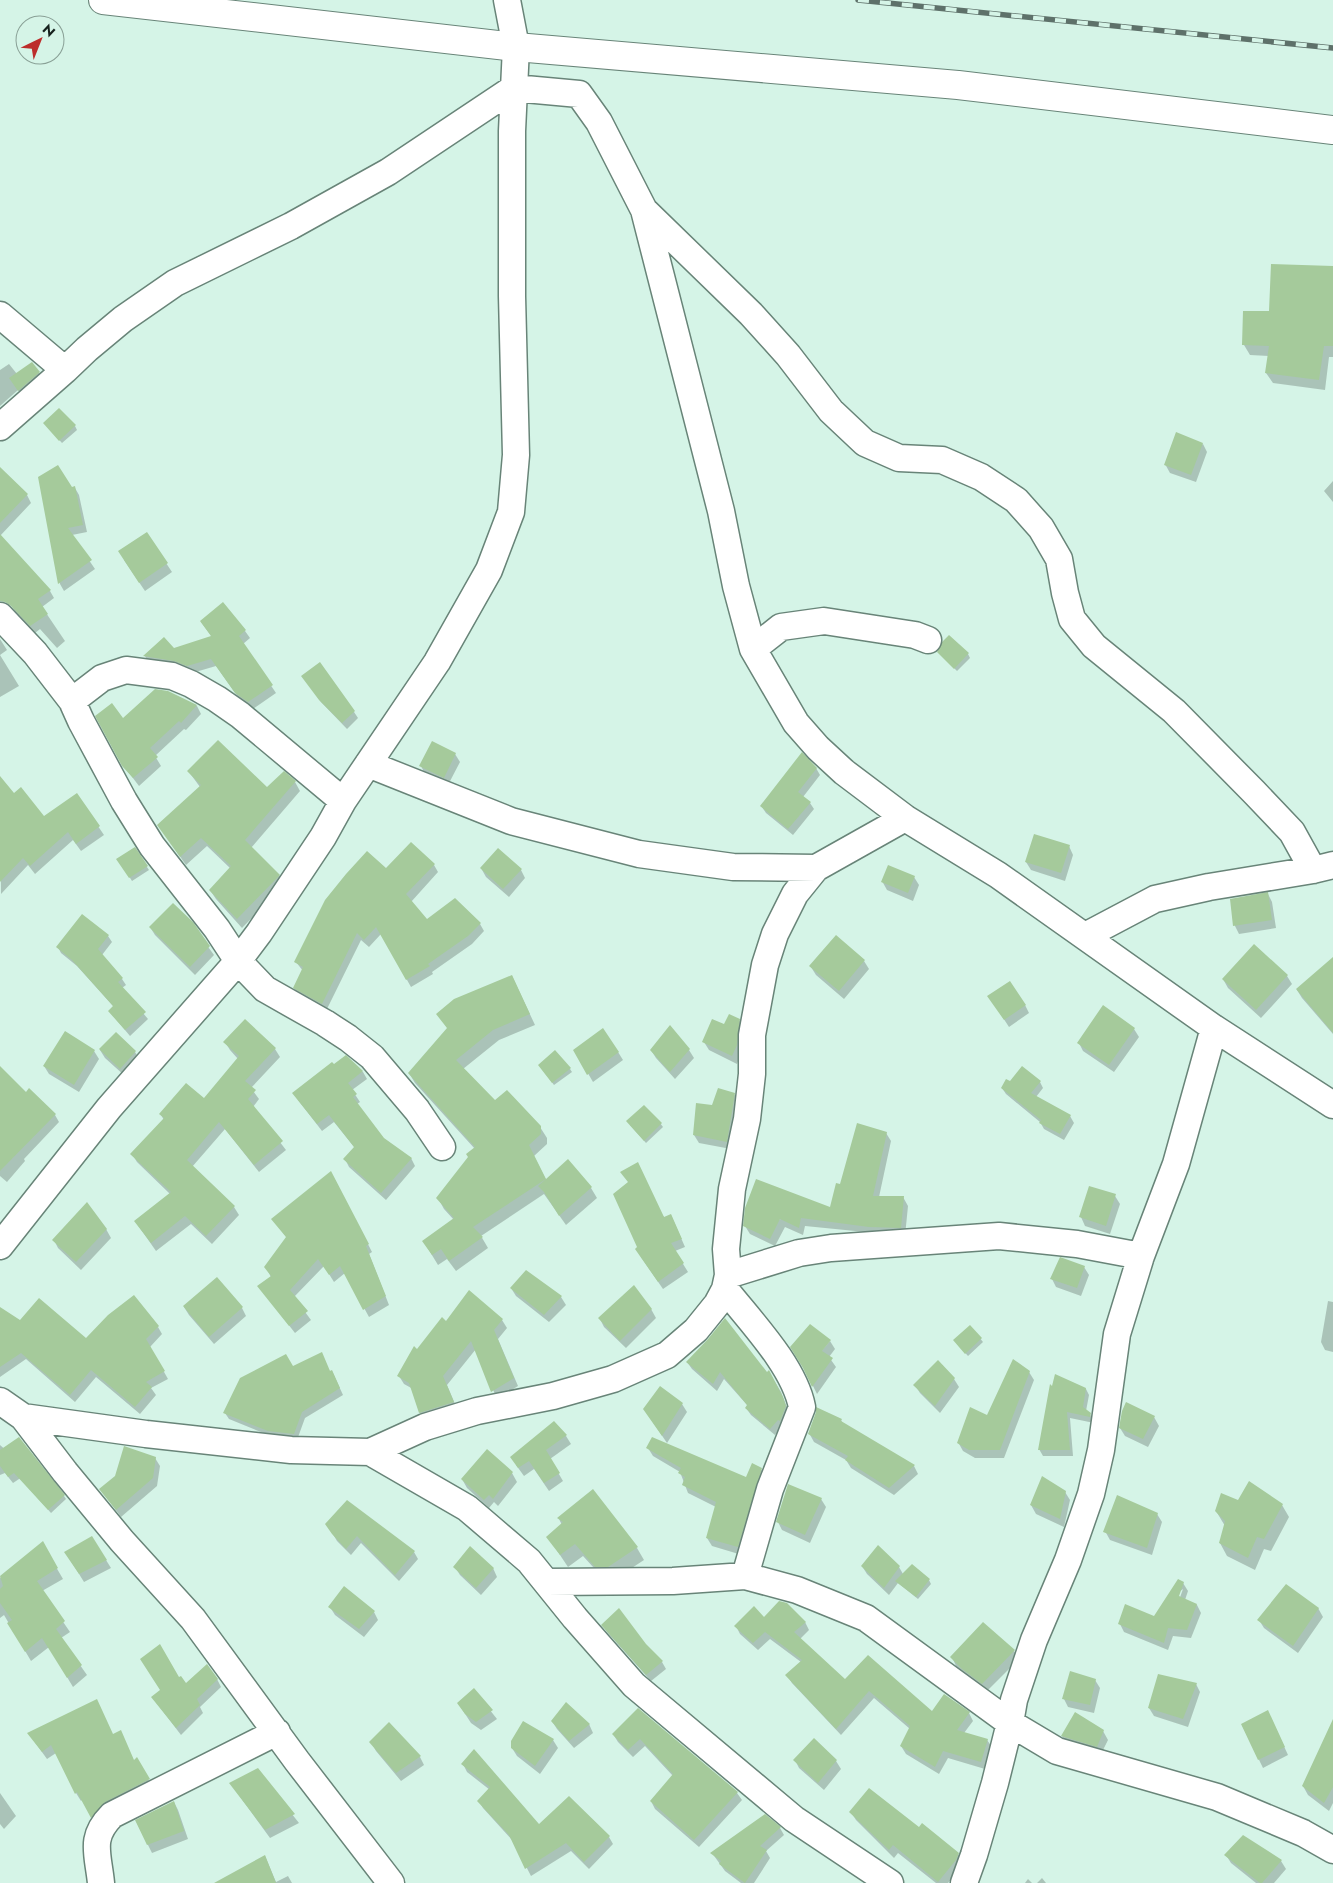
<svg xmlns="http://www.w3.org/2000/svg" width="1333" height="1883" font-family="Jost,sans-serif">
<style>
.shadow{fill:#0003;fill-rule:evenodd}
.building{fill:#a5ca9b}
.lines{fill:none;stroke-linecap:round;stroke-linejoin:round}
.minor-casing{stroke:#688478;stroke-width:29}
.tertiary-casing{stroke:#688478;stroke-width:30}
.minor{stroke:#fff;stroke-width:26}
.tertiary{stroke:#fff;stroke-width:28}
.rail-casing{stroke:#5e716a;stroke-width:5.5}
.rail{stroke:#d5f4e7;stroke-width:4;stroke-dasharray:11;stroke-linecap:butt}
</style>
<rect width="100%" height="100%" fill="#d5f4e7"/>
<!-- shadow -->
<path class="shadow" d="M1333 267V357H1329L1325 390 1273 383 1266 373 1269 356 1250 355 1244 345 1271 312Z
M9 364 17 374 39 373 43 380 23 398 18 390 0 406V370Z
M44 423 75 426 77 430 62 443Z
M1203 444 1207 452 1196 482 1170 473 1165 464Z
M39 478 71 488H75L79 495 87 532 72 535 95 569 64 591 60 584Z
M1333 481V502L1324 491Z
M0 482 27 495 31 503 0 536Z
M146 533 172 572 145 591 124 560Z
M0 536 50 591 54 598 42 607 65 641 57 648 40 629 35 633 16 613 0 585Z
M201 622 245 631 250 638 243 644 276 693 253 709 241 701 216 666 192 673 149 664 145 656 164 639 173 649 212 637Z
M0 639 7 650 0 655Z
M938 652 968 654 970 658 957 671Z
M0 655 19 686 0 697Z
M307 682 354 712 358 718 347 729 321 702Z
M168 692 197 706 201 714 186 730 184 729 155 756 161 766 139 786 123 765Z
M455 754 460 762 448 785 425 774 421 766Z
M816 768 820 775 803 797 810 803 814 809 793 835 766 813 762 807Z
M189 772 267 789 295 782 300 791 251 848 279 875 284 885 242 928 216 899 210 890 231 869 207 846 186 865 158 825 200 787Z
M0 778 14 795 44 818 77 795 104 835 81 851 73 840 35 874 28 865 1 894Z
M1069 846 1073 855 1065 881 1031 870 1026 862Z
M134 848 149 870 132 881 118 859Z
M434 865 438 872 411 902 427 921 480 924 484 931 472 944 432 972 433 974 411 987 381 934 369 947 361 940 326 1011 299 995 294 988 303 971 296 962 386 869Z
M481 868 521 870 525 878 509 897 486 877Z
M914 877 919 885 913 901 887 890 882 881Z
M1268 894 1272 902 1276 928 1239 934 1235 926 1231 900Z
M82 916 108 936 112 942 102 955 122 979 126 985 122 988 148 1019 130 1036 109 1011 114 1007 77 966 61 953 58 947Z
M190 922 214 955 195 975 155 935 150 927Z
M864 961 869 969 844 999 816 975 811 967Z
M1333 969V1034L1302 998 1297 990Z
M512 976 535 1025 499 1040 463 1069 495 1102 540 1127 547 1138V1144L534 1156 546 1180 568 1161 591 1188 597 1198 566 1225 544 1194 481 1236 488 1248 456 1271 447 1259 438 1265 424 1242 454 1220 444 1209 438 1198 475 1149 415 1083 409 1073 448 1029 438 1014Z
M1287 976 1292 984 1261 1018 1228 988 1223 979Z
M994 1004 1025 1005 1029 1013 1009 1027Z
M739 1020 744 1029 741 1054 737 1064 709 1050 704 1042 725 1025Z
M1134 1029 1139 1037 1114 1072 1083 1051 1079 1043Z
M116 1033 135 1052 140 1060 125 1076 105 1058 100 1050Z
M225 1042 275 1049 280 1057 251 1088 259 1099 253 1107 286 1150 259 1172 225 1129 192 1167 234 1207 239 1215 212 1244 191 1224 156 1251 135 1221 170 1194 137 1162 132 1154 164 1120 161 1115 204 1100 238 1059 230 1050Z
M651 1050H689L694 1058 675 1079 656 1058Z
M94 1051 99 1059 79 1092 49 1074 44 1066Z
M575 1051 618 1052 623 1060 593 1082Z
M345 1057 363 1072 367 1079 352 1090 360 1102 357 1104 383 1139 411 1158 415 1166 386 1200 349 1167 345 1159 355 1148 334 1122 322 1131 298 1100Z
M0 1068 27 1094 29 1090 55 1115 59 1122 24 1159 25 1161 7 1182 0 1176Z
M542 1069H570L572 1072 554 1085Z
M1040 1082 1043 1088 1036 1097 1070 1116 1074 1123 1064 1140 1044 1129 1040 1122 1006 1094 1002 1088 1010 1083Z
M734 1094 739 1102 731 1149 699 1143 694 1135 713 1107Z
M660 1123 663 1127 646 1143 630 1125Z
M886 1133 891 1141 879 1197H903L908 1206 905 1236 805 1226 803 1235 785 1227 775 1246 750 1234 745 1226 831 1209 841 1186Z
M622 1172 665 1218 671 1215 685 1247 675 1251 688 1272 663 1289 641 1257 629 1183Z
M335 1180 372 1252 369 1254 389 1305 369 1317 345 1273 334 1282 324 1266 294 1297 311 1320 295 1333 259 1287 271 1277 266 1267 287 1238 273 1219Z
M1115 1196 1120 1204 1110 1234 1085 1226 1081 1217Z
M106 1229 111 1238 81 1270 58 1248 54 1240Z
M1084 1267 1089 1275 1081 1296 1056 1287 1052 1279Z
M527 1272 561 1297 566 1305 549 1322 516 1296 511 1288Z
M470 1292 502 1320 507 1328 498 1339 518 1386 497 1399 476 1349 447 1385 458 1411 425 1421 420 1413 413 1389 404 1384 399 1376 417 1351 447 1323Z
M1328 1301 1333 1302V1352L1325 1350 1321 1342Z
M184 1307 242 1308 246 1316 214 1344 189 1315Z
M0 1309 20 1321 86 1340 158 1327 162 1334 150 1347 168 1379 151 1388 156 1395 140 1414 96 1377 75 1402 26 1359 0 1377Z
M651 1309 656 1318 626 1348 604 1327 600 1319Z
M970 1326 983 1342 968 1356 957 1344Z
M830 1341 835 1349 829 1357 836 1367 817 1394 805 1370Z
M687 1362 767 1374 769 1372 781 1392 790 1415 775 1435 751 1415 746 1408 748 1406 724 1379 717 1391 692 1369Z
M938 1362 954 1379 959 1387 940 1413 920 1393 915 1385Z
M292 1368 332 1371 343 1395 305 1418 297 1440 273 1437 229 1419 225 1413Z
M1029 1372 1034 1380 1004 1458H975L963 1451 958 1442 987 1417Z
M1051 1386 1086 1389 1089 1395 1086 1411 1090 1414 1094 1423 1070 1418 1073 1456H1043L1039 1449Z
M1126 1403 1154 1417 1159 1426 1148 1447 1125 1436 1120 1428Z
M682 1404 687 1412 667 1443 644 1409Z
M841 1420 843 1424 914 1466 918 1474 894 1495 851 1468 846 1460 814 1442 809 1433Z
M554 1423 566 1436 571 1444 550 1459 563 1481 549 1491 534 1469 524 1476 516 1465Z
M0 1445 24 1466 28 1473 13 1483 5 1473 0 1475Z
M648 1448 747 1479 761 1469 766 1478 742 1555 712 1546 707 1538 716 1507 688 1493 680 1472 653 1456Z
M487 1451 512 1473 517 1482 498 1506 494 1502 489 1508 467 1488 462 1479Z
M155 1458 160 1466 157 1486 121 1517 101 1490Z
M26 1485 64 1496 66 1499 51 1513Z
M1065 1492 1070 1500 1064 1527 1036 1514 1031 1505Z
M821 1499 826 1507 810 1543 782 1530 778 1522Z
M1239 1501 1282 1505 1289 1517 1271 1551 1264 1549 1255 1570 1227 1556 1220 1543 1225 1526 1216 1511Z
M1157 1514 1162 1522 1152 1555 1110 1540 1105 1531Z
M559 1519 637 1548 644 1560 615 1579H604L583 1556 568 1567 548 1537 562 1525Z
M327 1524 414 1552 418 1559 399 1581 361 1543 351 1555 337 1541Z
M42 1543 63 1579 42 1591 70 1632 61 1638 87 1675 73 1687 49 1647 31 1661 4 1615 0 1618V1578Z
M106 1560 111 1568 84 1582 71 1561Z
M862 1566 899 1567 903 1574 929 1580 931 1584 918 1599 898 1583 889 1595 867 1574Z
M455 1567 493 1568 497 1577 481 1595 460 1575Z
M1183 1583 1188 1591 1185 1600 1197 1605 1201 1613 1191 1638 1173 1636 1168 1650 1124 1632 1120 1624 1154 1618ZM1183 1589 1178 1603 1179 1592Z
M330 1607 374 1612 378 1620 364 1637 335 1615Z
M1318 1608 1323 1617 1298 1653 1264 1628 1259 1620Z
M764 1618 805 1622 809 1630 800 1639 845 1680 932 1713H969L973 1721 964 1733 987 1740 992 1747 985 1769 948 1758 939 1774 906 1754 901 1746 910 1729 874 1698 841 1735 792 1683 787 1675 801 1662 770 1639 758 1650 740 1634 736 1626Z
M603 1625 645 1645 662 1662 666 1669 651 1681 607 1632Z
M1014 1651 1019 1659 987 1691 968 1678 956 1666 952 1657Z
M179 1679 186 1685 217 1679 221 1687 200 1707 203 1713 181 1735 152 1697Z
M1095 1680 1100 1688 1094 1713 1068 1707 1064 1699Z
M1196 1684 1200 1692 1188 1727 1154 1716 1149 1708Z
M474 1690 497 1719 481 1730 471 1723 458 1703Z
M639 1710 737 1793 742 1800 699 1847 655 1809 651 1801 673 1776 645 1746 633 1757 618 1742 613 1734Z
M1272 1720 1288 1755 1263 1768 1242 1725Z
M552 1721 589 1724 593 1733 574 1748 557 1729Z
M524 1723 553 1740 558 1748 540 1774 517 1756 512 1748Z
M1103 1731 1108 1740 1101 1754 1067 1744 1062 1736Z
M29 1734 113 1735 134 1761 136 1759 153 1788 96 1825 82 1800 81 1801 76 1793 56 1753 47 1759Z
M371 1742 420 1757 424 1765 401 1781 376 1751Z
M1333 1752V1803L1329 1811 1308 1795 1303 1786Z
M795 1760 836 1761 841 1769 824 1790 799 1768Z
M463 1764 539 1826 592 1821 593 1820 609 1837 613 1844 589 1869 571 1851 531 1876 513 1841 483 1808 479 1801 490 1790 467 1772Z
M257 1770 299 1823 270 1838 236 1791Z
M0 1793 16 1816 4 1829 0 1824Z
M174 1802 178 1810 188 1839 152 1853 136 1821Z
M851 1812 919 1829 958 1854 963 1862 961 1868 948 1883H936L898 1853 894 1858 856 1820Z
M765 1816 780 1828 784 1835 766 1851 770 1858 754 1883H741L725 1871 712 1853Z
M1243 1837 1281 1861 1286 1869 1274 1883H1256L1231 1863 1226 1855Z
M265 1856 276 1882 288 1876 292 1883H236Z
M1042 1878 1046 1883H1037Z
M1028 1879 1032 1883H1025Z"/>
<!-- building -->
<path class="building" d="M1271 264 1333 266V346H1324L1319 380 1265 373 1269 346 1242 345 1243 311H1269Z
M32 362 40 372 18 391 9 378Z
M59 408 76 425 59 441 43 423Z
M1176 432 1203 443 1191 475 1164 465Z
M58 465 72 487 75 486 83 525 68 528 92 560 58 584 38 477Z
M0 467 28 494 0 523Z
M147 532 168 563 139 583 118 551Z
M0 534 51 590 38 599 48 614 30 626 11 606 5 602 0 601Z
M223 602 246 630 239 636 273 685 248 702 235 693 211 659 187 666 174 661 143 656 164 637 174 648 211 636 200 621Z
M949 635 969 653 954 669 937 652 942 642Z
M320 662 355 711 342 723 319 700 301 676Z
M155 689 168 691 197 705 181 723 179 721 150 748 158 757 133 778 122 766 95 716 112 703 123 718Z
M218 740 267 787 284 771 296 781 245 840 280 875 237 919 209 890 231 866 201 838 180 857 157 825 201 785 187 771Z
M432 741 456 753 444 778 419 766Z
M802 752 817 768 798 792 811 802 788 829 760 806Z
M0 776 14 793 21 787 44 816 77 793 100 826 76 844 68 832 30 866 23 858 0 882Z
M1034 834 1070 845 1061 873 1025 862Z
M411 842 435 864 406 894 427 919 455 898 481 923 468 936 428 964 430 966 406 980 376 927 364 940 357 933 322 1004 293 988 303 967 294 962 325 900 346 874 367 851 386 868Z
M135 847 148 866 129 878 116 859Z
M498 848 522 869 503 889 480 868Z
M888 865 915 876 908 893 881 882Z
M1268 892 1272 920 1233 926 1230 899Z
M173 903 193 922 210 946 190 967 149 927Z
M82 914 109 935 98 949 123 978 118 982 146 1012 125 1030 108 1011 113 1006 72 960 56 947Z
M836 935 865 960 839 991 809 966Z
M1254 944 1288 975 1256 1010 1222 979Z
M1333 957V1033L1296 989Z
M512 975 530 1014 493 1030 456 1060 495 1100 507 1090 541 1126V1134L529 1145 546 1179 568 1159 592 1187 559 1216 544 1192 538 1186 546 1179 473 1227 483 1237 449 1261 441 1249 432 1255 422 1241 454 1218 436 1198 468 1157 466 1154 475 1147 408 1073 447 1028 436 1014 454 999Z
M1010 981 1026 1005 1004 1020 987 996Z
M1103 1005 1135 1028 1109 1065 1077 1043Z
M729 1014 740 1019 737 1045 732 1056 702 1042 712 1019 724 1024Z
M245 1019 276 1048 245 1081 256 1090 248 1099 283 1141 254 1165 219 1122 187 1160 235 1206 206 1236 185 1216 151 1243 134 1221 171 1192 130 1154 164 1118 159 1114 186 1083 204 1098 239 1056 223 1042Z
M670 1025 690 1049 670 1072 650 1050Z
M603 1028 619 1052 587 1075 573 1050Z
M65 1031 95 1050 74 1085 43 1066Z
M116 1032 136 1051 120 1069 99 1049Z
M555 1050 571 1068 552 1083 538 1065Z
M346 1055 363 1071 348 1083 357 1094 353 1097 384 1138 412 1158 381 1193 343 1159 354 1147 329 1115 317 1124 292 1093 332 1062 334 1064Z
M0 1066 26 1092 29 1088 56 1114 0 1171Z
M1022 1066 1041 1081 1031 1093 1071 1115 1060 1134 1039 1123 1041 1120 1001 1088 1006 1079 1010 1081Z
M718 1088 735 1093 727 1142 693 1135 696 1103 712 1105Z
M644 1105 662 1123 644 1141 626 1121Z
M857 1123 887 1132 873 1196H904L901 1228 869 1227 801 1218 799 1228 780 1219 770 1239 743 1226 745 1208 756 1179 830 1207 836 1183 840 1184Z
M638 1162 664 1217 671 1214 682 1239 671 1243 684 1263 658 1282 635 1249 637 1247 613 1194 628 1182 620 1172Z
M331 1171 369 1244 366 1246 386 1296 363 1310 340 1266 329 1275 318 1259 290 1290 308 1311 289 1326 257 1286 271 1276 264 1267 286 1237 271 1219Z
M1089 1186 1116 1194 1106 1226 1079 1217Z
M87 1202 107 1229 76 1262 52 1240Z
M1060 1257 1085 1266 1077 1288 1050 1279Z
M526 1270 562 1296 544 1315 510 1288Z
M217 1277 243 1307 209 1337 183 1306Z
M634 1285 652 1309 620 1341 598 1318Z
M469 1290 503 1319 494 1330 514 1378 491 1392 471 1341 443 1376 454 1402 419 1413 409 1383 397 1376 414 1346 417 1349 442 1317 446 1321Z
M134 1295 159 1326 146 1339 165 1371 146 1382 152 1387 135 1407 91 1370 70 1395 21 1353 0 1367V1307L20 1320 39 1298 86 1338 108 1315Z
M725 1318 767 1372 769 1370 783 1397 786 1406 780 1421 778 1420 770 1429 745 1408 747 1405 720 1372 713 1384 686 1362 708 1339Z
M810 1324 831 1340 822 1351 833 1358 812 1387 803 1368 790 1347Z
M970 1325 982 1338 965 1354 953 1340Z
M322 1352 330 1371 332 1370 340 1388 302 1412 294 1434 268 1431 223 1413 240 1378 286 1354 293 1366Z
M1013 1359 1030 1371 1000 1450H969L957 1443 970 1407 987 1415Z
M938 1360 955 1378 935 1406 913 1385Z
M1055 1374 1086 1388 1083 1407 1091 1413 1090 1417 1067 1412 1070 1450H1038L1050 1384 1052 1386Z
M660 1386 683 1403 662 1436 643 1409Z
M1126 1402 1155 1416 1143 1439 1119 1428 1122 1411Z
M816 1407 842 1419 841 1421 915 1465 889 1488 845 1460 848 1456 808 1434 816 1412Z
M554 1421 567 1435 546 1450 560 1473 544 1483 529 1461 518 1468 510 1457Z
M19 1437 65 1495 48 1510 14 1473 8 1477 0 1466V1450Z
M652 1437 746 1477 752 1463 762 1468 738 1547 706 1538 716 1502 682 1485 685 1477 678 1473 681 1468 646 1448Z
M124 1446 156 1457 153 1478 116 1510 99 1489 115 1476Z
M487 1449 513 1472 493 1499 489 1495 484 1500 461 1479Z
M1042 1476 1066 1491 1060 1519 1030 1505Z
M1249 1481 1283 1504 1264 1539 1257 1537 1248 1558 1219 1543 1225 1521 1215 1511 1221 1493 1238 1500Z
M788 1484 822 1498 805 1535 776 1522Z
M593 1489 638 1547 608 1567H595L575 1544 560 1555 546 1537 563 1522 557 1518Z
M1117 1495 1158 1513 1147 1548 1103 1532Z
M347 1500 415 1551 395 1575 357 1536 346 1549 332 1534 325 1524Z
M92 1536 107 1560 79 1574 64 1552Z
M43 1541 58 1568 37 1581 65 1621 56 1629 82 1665 67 1678 42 1638 25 1652 7 1623 12 1620 0 1603V1589L3 1586 0 1576Z
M878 1545 900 1566 884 1588 861 1566Z
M470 1546 494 1568 476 1588 453 1567Z
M912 1564 930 1579 916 1597 895 1581Z
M1178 1579 1184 1582 1179 1596 1197 1604 1187 1630 1168 1628 1164 1643 1118 1624 1125 1604 1154 1616Z
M1286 1584 1319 1608 1293 1646 1257 1620Z
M344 1586 375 1611 359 1629 328 1607Z
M779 1601 787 1603 806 1622 794 1632 845 1679 868 1655 932 1711 944 1694 970 1712 957 1730 988 1739 981 1762 943 1751 935 1767 900 1746 910 1726 869 1691 836 1729 785 1675 802 1660 765 1632 753 1643 734 1626 754 1606 764 1617Z
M619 1608 646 1644 663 1661 646 1675 601 1625Z
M983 1622 1015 1650 982 1684 962 1669 950 1657Z
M160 1644 179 1677 181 1676 186 1683 207 1664 218 1679 197 1699 200 1705 176 1728 151 1697 160 1690 140 1659Z
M1070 1671 1096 1679 1090 1705 1062 1699Z
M1158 1674 1197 1683 1183 1719 1148 1708Z
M474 1688 493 1710 476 1722 465 1714 457 1703Z
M97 1699 113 1734 121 1730 134 1760 137 1757 150 1779 105 1802 91 1818 77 1792 75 1794 51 1745 42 1752 27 1733Z
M566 1702 590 1724 569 1741 551 1721Z
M638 1708 738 1792 694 1840 650 1801 673 1774 640 1739 628 1750 612 1734Z
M1268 1710 1285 1747 1258 1760 1241 1724Z
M1075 1712 1104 1730 1097 1747 1061 1736Z
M1333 1719V1787L1324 1803 1302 1786Z
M523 1721 554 1739 535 1766 511 1748V1741Z
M389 1722 421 1756 396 1773 369 1742Z
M814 1738 837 1760 818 1783 793 1760Z
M474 1749 539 1824 569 1796 610 1836 584 1862 566 1843 525 1869 509 1835 477 1801 490 1787 461 1764Z
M258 1768 295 1814 265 1830 229 1783Z
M869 1788 919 1827 922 1823 959 1853 956 1860 938 1882 893 1845 889 1850 849 1812Z
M174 1801 184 1831 147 1845 135 1820Z
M765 1814 781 1827 760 1846 767 1850 745 1883 719 1864 721 1861 710 1853Z
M1243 1835 1282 1860 1262 1883H1260L1224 1855Z
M265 1855 276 1883H214Z"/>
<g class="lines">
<!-- minor casing -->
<g class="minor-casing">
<path id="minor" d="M644 210 751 314 788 355 831 411 865 443 899 458 942 460 981 477 1016 500 1041 528 1059 559 1065 593 1072 619 1094 646 1174 711 1254 792 1292 832 1313 870
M0 315 65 370
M0 427 65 370 87 349 123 319 175 283 291 226 388 172 514 88 579 94 599 122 644 210 721 511 736 586 753 649 796 723 818 748 844 772 905 818 998 875 1214 1028 1333 1105
M0 616 35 653 72 701 81 721 124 801 152 846 217 929 238 961 265 989 325 1023 348 1038 372 1057 417 1110 442 1147
M753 649 781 627 824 621 915 635 928 640
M72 701 102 678 126 670 172 676 191 684 217 699 240 715 343 801
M368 764 511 821 639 854 733 867 816 868 905 818
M1085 936 1155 899 1209 887 1313 870 1333 865
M0 1246 109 1108 238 961 259 933 323 837 343 801 437 662 489 570 511 512 516 455 512 296V131L516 47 507 0
M728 1275 799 1253 831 1248 999 1236 1077 1244 1141 1256
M725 1289C751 1322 794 1366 802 1407L770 1489 745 1576
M0 1401 23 1417 65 1472 122 1541 193 1619 297 1761 391 1883
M23 1417 146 1434 291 1450 370 1452 467 1508 529 1561 575 1618 634 1685 794 1819 890 1883
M370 1452 425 1427 477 1411 553 1396 613 1379 667 1355 696 1330 717 1304 725 1289 728 1275 726 1249 732 1189 747 1119 752 1074V1035L765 965 775 934 795 894 816 868
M546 1582 673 1581 745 1576 797 1590 866 1618 1010 1723 1057 1751 1217 1797 1303 1833 1333 1850
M101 1883C98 1853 89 1838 112 1815L277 1732
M964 1883 974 1855 995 1783 1010 1723 1014 1700 1034 1640 1068 1560 1091 1494 1101 1450 1117 1334 1141 1256 1176 1164 1214 1028"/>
</g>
<!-- tertiary casing -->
<g class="tertiary-casing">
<path id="tertiary" d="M103 0 516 47 958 85 1333 130"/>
</g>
<!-- minor -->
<use href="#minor" class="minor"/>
<!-- tertiary -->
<use href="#tertiary" class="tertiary"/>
<!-- rail casing -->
<g class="rail-casing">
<path id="rail" d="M858 0 1333 48"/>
</g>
<!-- rail -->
<use href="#rail" class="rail"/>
</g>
<!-- north arrow -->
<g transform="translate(40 40) rotate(43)"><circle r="24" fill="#d5f4e7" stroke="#89a096"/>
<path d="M0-4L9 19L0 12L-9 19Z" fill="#bc2d2b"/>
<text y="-8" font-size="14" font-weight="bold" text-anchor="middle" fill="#16211d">N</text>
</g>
</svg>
